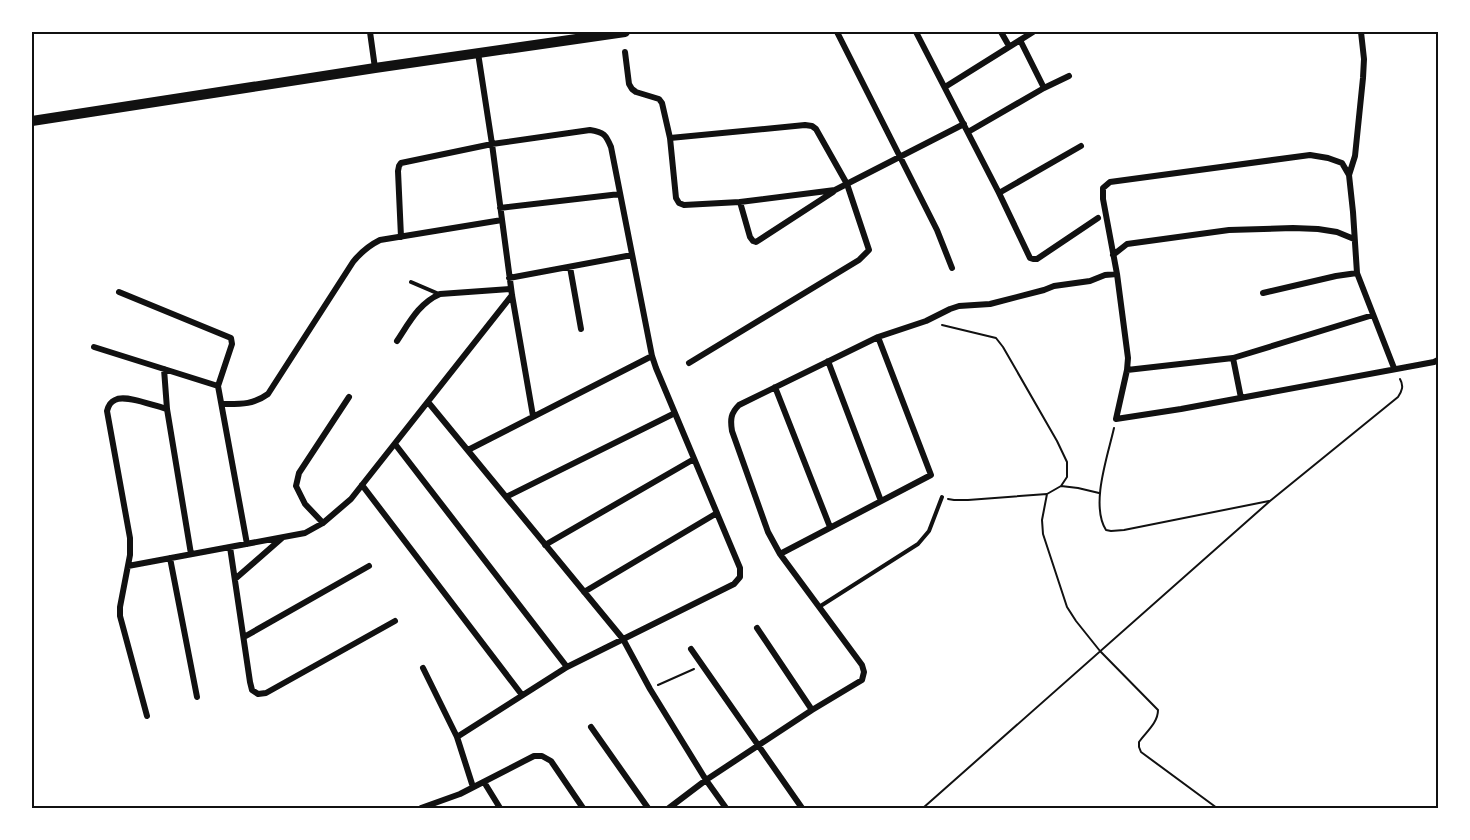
<svg xmlns="http://www.w3.org/2000/svg" width="1470" height="840" font-family="Cabin,sans-serif">
<style>
.lines{fill:none;stroke-linecap:round;stroke-linejoin:round}
.path{stroke:#111;stroke-width:2}
.service{stroke:#111;stroke-width:4}
.minor{stroke:#111;stroke-width:6}
.tertiary{stroke:#111;stroke-width:10}
.neatline{fill:none;stroke:#111;stroke-width:2}
</style>
<rect width="100%" height="100%" fill="#fff"/>
<g class="lines">
<!-- path -->
<path class="path" d="M942 325 996 338 1003 347 1057 441 1067 462V477L1061 486 1047 494 1042 520 1043 534 1067 607 1076 621 1100 651 1158 710C1158 723 1146 732 1139 742V747L1141 752 1217 808
M1114 428C1108 455 1090 505 1106 530L1111 531 1124 530 1269 501
M1061 486 1078 488 1099 493
M948 499 954 500H968L1047 494
M658 685 694 669
M923 808 1270 501 1398 397C1402 391 1404 386 1400 379"/>
<!-- service -->
<path class="service" d="M411 282 439 294
M819 607 918 544 929 531 942 497"/>
<!-- minor -->
<path class="minor" d="M370 32 375 68
M837 32 937 230 952 268
M916 32 999 193 1030 258 1033 259H1037L1098 218
M1001 32 1009 46
M1020 40 1044 88
M625 52 629 84 632 89 636 92 659 99 662 103 670 138 676 198 679 203 684 205 740 202 835 190 964 124
M478 53 492 144 512 295 533 416
M945 87 1033 32
M968 132 1044 88 1069 76
M670 138 805 125 812 126 816 129 847 184 869 250 859 260 689 363
M1349 175 1355 156 1363 78 1364 59 1361 32
M999 193 1081 146
M740 202 750 237 753 241 756 242 833 192
M500 208 620 194
M401 237 398 171 399 166 401 163 492 144 590 130C604 132 606 135 611 147L652 356 656 368 740 568V577L734 584 567 667 457 737
M1113 255 1127 244 1229 230 1293 228 1318 229 1337 232 1354 239
M570 267 581 329
M509 278 632 255
M119 292 231 338 232 344 218 386 247 544
M1263 293 1336 276 1357 273
M397 341C409 323 419 303 440 294L511 289
M94 347 218 386
M1233 358 1373 315
M828 361 881 501
M1394 368 1357 273 1353 212 1349 175 1342 163 1328 158 1310 155 1110 182 1103 188V199L1117 274 1128 358 1127 370 1116 419 1181 409 1434 362 1438 360
M164 369 167 409 191 554
M1127 370 1233 358 1241 398
M775 387 830 527
M428 402 623 639 650 689 706 780 726 808
M222 404C240 404 253 405 268 394L353 262C361 252 368 246 380 240L502 220
M395 444 567 667
M468 450 652 356
M362 485 522 695
M506 497 675 413
M323 523 305 504 296 486 299 473 349 397
M545 545 694 459
M230 547 250 682 252 690 258 694 266 693 395 621
M780 554 931 475 878 337
M170 558 197 697
M128 566 305 533 323 523 351 499 512 295
M235 579 282 538
M584 592 717 513
M757 628 812 710
M244 637 369 566
M691 649 802 808
M423 668 457 737 473 787
M147 716 120 616V607L130 555V538L107 411C108 407 110 402 115 400 125 394 155 406 167 409
M591 727 648 808
M484 782 500 808
M421 808 460 794 534 756H542L551 761 583 808
M669 808 706 780 812 710 862 680 864 672 862 665 780 554 768 532 732 431C730 419 731 413 739 405L878 337 926 321 950 309 959 306 990 304 1044 290 1054 286 1090 281 1105 275 1117 274"/>
<!-- tertiary -->
<path class="tertiary" d="M32 121 375 68 625 32"/>
</g>
<!-- border -->
<rect width="1470" height="840" fill="none" stroke="#ffffff" stroke-width="66"/>
<rect x="33" y="33" width="1404" height="774" class="neatline"/>
</svg>
